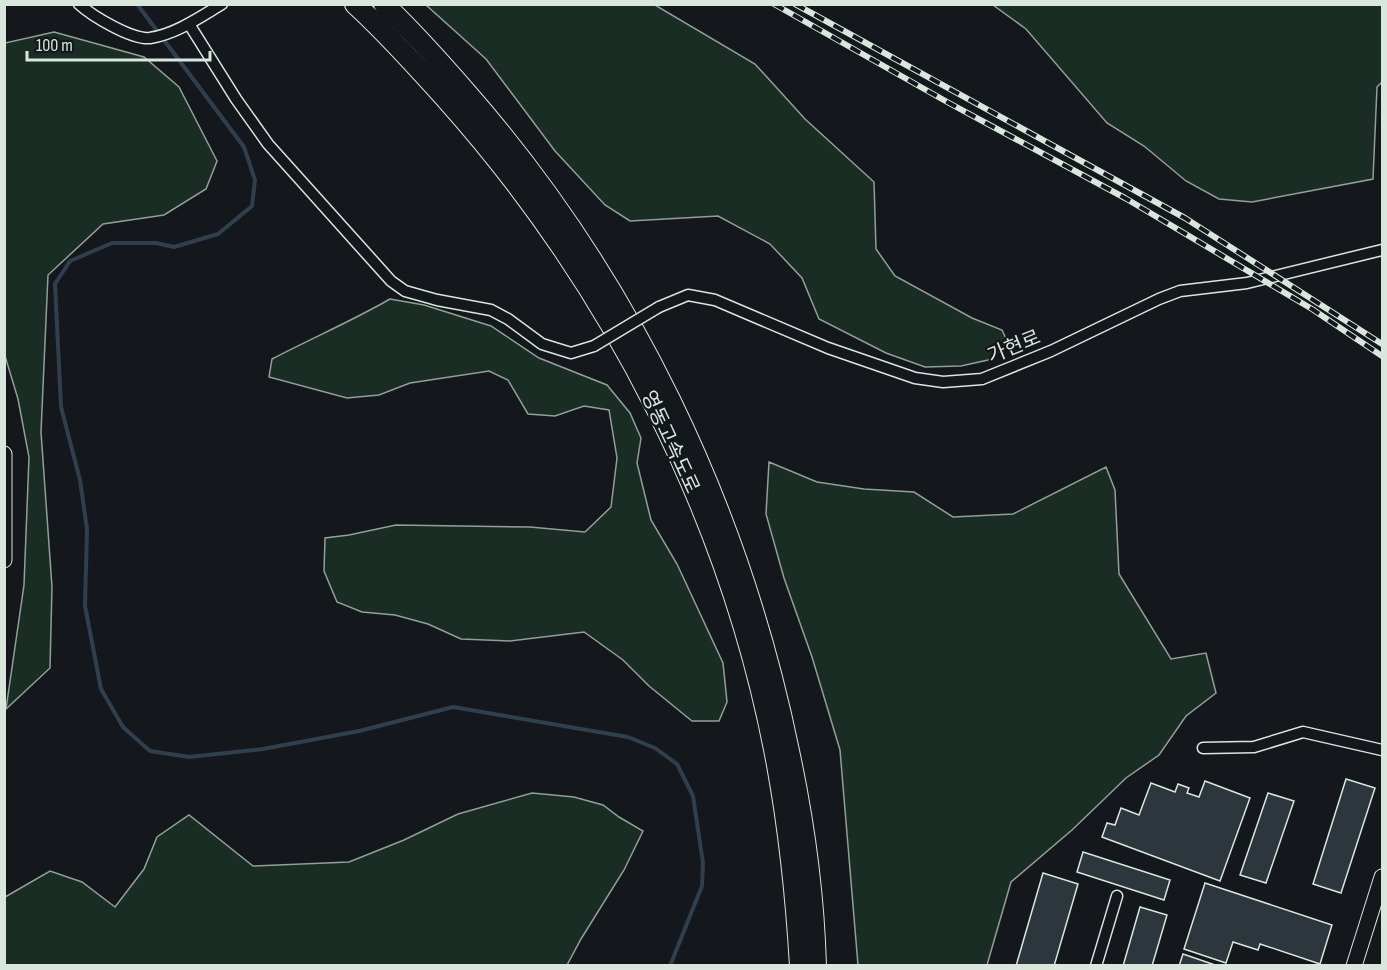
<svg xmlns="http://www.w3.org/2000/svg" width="1387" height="970" font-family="'Sofia Sans Condensed','Noto Sans KR',sans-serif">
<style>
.green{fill:#1a2d24;stroke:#939e99;stroke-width:1.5}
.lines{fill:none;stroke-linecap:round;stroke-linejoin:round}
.stream{stroke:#2f3f4d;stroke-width:4}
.building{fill:#2c363c;stroke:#d8e6dc;stroke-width:1.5}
.street-casing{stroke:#d8e6dc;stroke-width:13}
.secondary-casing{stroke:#d8e6dc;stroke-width:17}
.highway-casing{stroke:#d8e6dc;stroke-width:22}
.street{stroke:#14181c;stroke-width:10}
.secondary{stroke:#14181c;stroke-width:15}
.highway{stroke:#14181c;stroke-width:20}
.rail-casing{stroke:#d8e6dc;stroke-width:6}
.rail{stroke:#14181c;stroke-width:4;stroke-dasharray:11;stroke-linecap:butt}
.street-bridge-casing{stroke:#d8e6dc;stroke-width:13;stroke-linecap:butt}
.street-bridge{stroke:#14181c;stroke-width:10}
.labels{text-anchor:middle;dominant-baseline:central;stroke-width:4.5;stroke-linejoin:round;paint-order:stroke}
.street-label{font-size:20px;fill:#d8e6dc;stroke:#14181c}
</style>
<rect width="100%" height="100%" fill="#14181c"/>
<!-- green -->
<path class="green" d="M426 5H655L755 64 805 119 874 182 876 249 895 276 972 318 1002 330 1008 343 988 360 961 366 925 367 886 353 819 319 802 278 770 244 718 216 630 221 605 205 555 151 486 59Z
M993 5H1382V82L1377 87 1373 179 1252 202 1219 199 1186 181 1144 146 1107 123 1026 29Z
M54 32 144 57 179 87 217 161 206 189 164 215 103 224 48 275 41 432 52 587 50 668 6 709 24 585 29 457 18 399 5 356V43Z
M390 299 424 305 491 326 539 358 607 385 630 413 641 438 637 463 651 520 677 564 723 663 727 702 719 721H692L649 686 623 660 584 632 510 641 461 639 428 624 395 615 362 612 337 602 324 571 325 538 349 535 396 525 530 527 585 532 611 507 617 458 609 410 584 406 555 416 528 414 508 380 489 371 410 383 379 395 347 398 269 377 272 359C312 338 352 321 390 299Z
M769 462 817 482 864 489 914 492 953 517 1013 514 1106 467 1115 490 1119 574 1171 659 1206 653 1216 693 1186 716 1159 755 1126 778 1072 830 1011 882 987 965H858L840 750 812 657 784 578 766 514Z
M532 793 574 797 603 805 619 817 643 831 624 870 581 939 567 965H5V897L50 871 82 882 115 907 144 869 157 837 189 815 253 866 349 862 404 840 458 814Z"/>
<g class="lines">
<!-- stream -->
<path class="stream" d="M137 4 244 147 255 180 252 206 218 234 174 247 156 243H112L70 261 55 284 61 407 80 480 87 529 85 606 101 689 123 727 150 751 189 757 263 749 359 731 453 707 628 737 655 748 677 764 693 796 703 863 702 886 670 966"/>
</g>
<!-- building -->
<path class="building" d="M1346 779 1375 788 1341 893 1313 884Z
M1205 781 1250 798 1220 881 1102 837 1107 823 1115 825 1121 808 1139 815 1151 783 1175 792 1178 784 1189 788 1187 793 1199 797Z
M1268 793 1294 801 1266 883 1240 875Z
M1083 852 1170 880 1164 900 1077 872Z
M1043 873 1078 884 1054 966H1016Z
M1205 883 1332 925 1320 964 1260 944 1258 950 1233 942 1226 963 1184 949Z
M1140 907 1167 915 1152 966H1123Z
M1183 954 1218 966H1179Z"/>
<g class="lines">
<!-- street casing -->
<g class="street-casing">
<path id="street" d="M79 4C92 16 132 40 150 38 176 34 200 17 222 4
M189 24 236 99 268 144 391 281 405 291 437 300 491 310 508 319 542 344 571 353 594 346
M659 307 688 295 715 300 828 348 915 378 943 382 982 379 1051 351 1159 299 1180 291 1247 283 1382 250
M1203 748 1254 747 1303 732 1382 750
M1096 966 1117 896"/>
</g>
<!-- secondary casing -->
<g class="secondary-casing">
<path id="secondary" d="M4 454V560
M1354 966 1382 877"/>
</g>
<!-- highway casing -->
<g class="highway-casing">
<path id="highway" d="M355 4C388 34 417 67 446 99 612 285 732 519 777 765 789 831 796 898 800 966
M384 4C413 32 440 62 466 92 630 279 739 507 789 751 804 821 814 894 816 966"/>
</g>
<!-- street -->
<use href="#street" class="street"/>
<!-- secondary -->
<use href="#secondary" class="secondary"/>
<!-- highway -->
<use href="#highway" class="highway"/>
<!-- rail casing -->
<g class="rail-casing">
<path id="rail" d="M774 4 949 103 1125 198 1312 309 1382 356
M795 4 1185 218 1382 344"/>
</g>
<!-- rail -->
<use href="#rail" class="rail"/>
<!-- street-bridge casing -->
<g class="street-bridge-casing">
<path id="street-bridge" d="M594 346 659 307"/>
</g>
<!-- street-bridge -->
<use href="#street-bridge" class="street-bridge"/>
</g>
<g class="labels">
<!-- street labels -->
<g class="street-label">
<text transform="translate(1014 347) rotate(-22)">가현로</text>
<text transform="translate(670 442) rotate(65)">영동고속도로</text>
</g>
</g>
<!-- border -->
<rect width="1387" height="970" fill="none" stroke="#d8e6dc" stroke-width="12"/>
<!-- scale -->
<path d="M27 51v9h183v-9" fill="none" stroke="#d8e6dc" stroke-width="3"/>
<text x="36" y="51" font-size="18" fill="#d8e6dc" stroke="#14181c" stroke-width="4.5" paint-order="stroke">100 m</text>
</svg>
